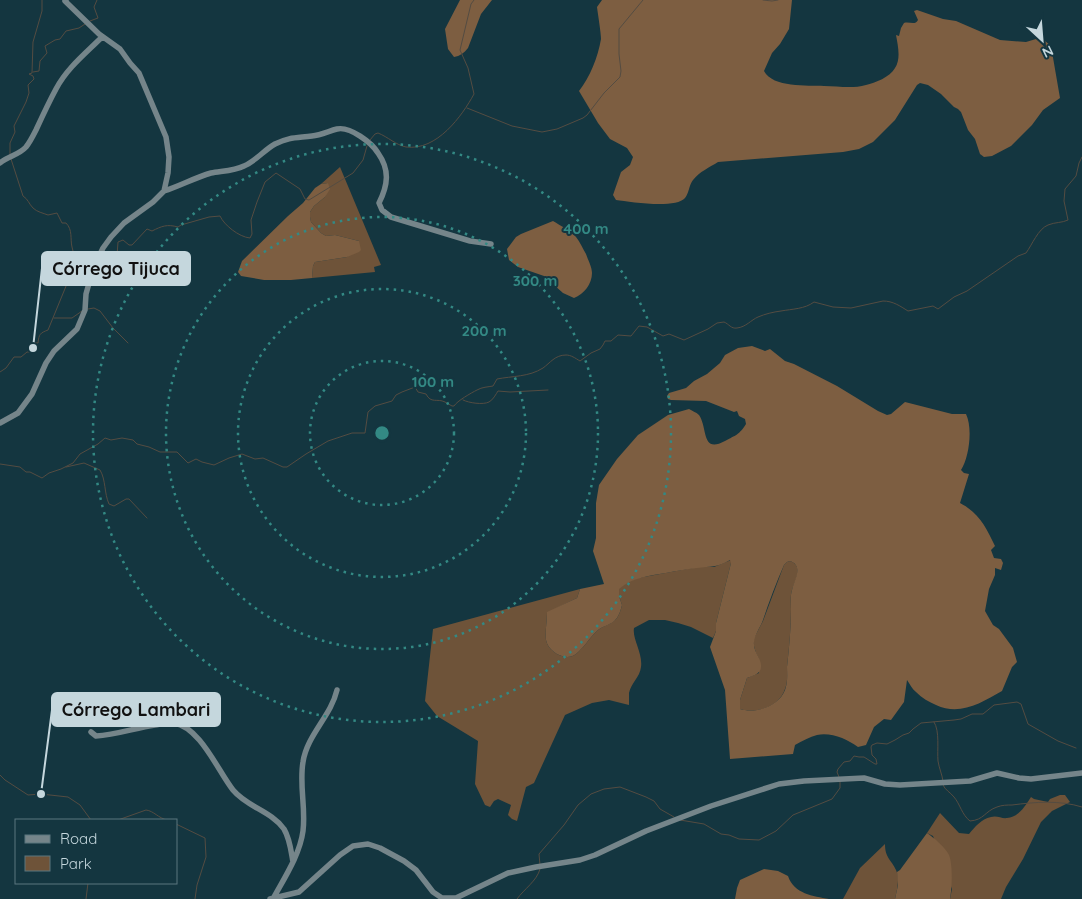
<svg xmlns="http://www.w3.org/2000/svg" width="1082" height="899" font-family="Quicksand,sans-serif">
<style>
.green{fill:#6e5339}
.forest{fill:#7d5e41;fill-rule:evenodd}
.lines{fill:none;stroke-linecap:round;stroke-linejoin:round}
.stream{stroke:#544c42;stroke-width:1}
.minor{stroke:#75858a;stroke-width:5.5}
.ring{fill:none;stroke:#338984;stroke-width:2.5;stroke-dasharray:2.5 5}
.centre{fill:#338984;stroke:#143640;stroke-width:2.5}
.ring-label{font-size:15px;text-anchor:middle;font-weight:bold;fill:#338984;stroke:#143640;stroke-width:4;stroke-linejoin:round;paint-order:stroke}
.leader{fill:none;stroke:#c5d7dd;stroke-width:2}
.callout-dot{fill:#c5d7dd;stroke:#143640;stroke-width:2}
.callout{fill:#c5d7dd;stroke:#c5d7dd;stroke-width:2}
.callout-label{font-size:18px;text-anchor:middle;font-weight:bold;fill:#111}
</style>
<rect width="100%" height="100%" fill="#143640"/>
<!-- green -->
<path class="green" d="M340 167 381 265 374 267 375 272 312 278 313 266 315 262 347 257 359 241 335 235 326 236 321 233 311 222 310 217V212L314 206 325 197 328 183 321 184Z
M731 560V563L716 623V631L713 638 691 627 678 623 665 620H649L634 628C632 639 643 653 641 667 640 677 631 683 629 693 629 696 629 701 629 705L609 700 592 703 565 715 534 783 526 787 517 821 512 819 508 815 511 805 498 799 494 801 490 807 485 805 475 784 478 741 437 716 425 701 433 629 580 589 577 598 547 613C547 621 545 631 546 640 548 652 566 662 576 654 584 648 589 638 597 631 602 626 611 625 616 619 619 616 621 609 622 605L619 596V588L627 582 638 578 698 567H714Z
M790 561C804 566 795 580 792 590 790 597 791 603 791 609 791 629 789 648 787 667 787 674 788 682 785 689 779 707 756 714 740 709V700L747 678 759 673V659L756 653 754 646V638L763 621 784 565 787 562Z
M1060 795H1065L1070 802 1052 811 1041 822 1023 859 1006 887 1001 899H950L952 889 933 836 927 833 940 813 959 833 969 834C975 827 981 819 991 817 997 815 1002 819 1007 818 1019 817 1025 806 1031 797L1034 799 1048 802 1050 799Z
M885 844C885 858 891 859 896 870 900 879 897 890 895 899H843L860 868Z"/>
<!-- forest -->
<path class="forest" d="M460 0H492L481 14 468 48C464 53 460 56 454 57L448 49 445 29Z
M602 0H792L789 29 780 44 772 53 764 71C773 88 807 85 824 86 838 86 852 89 866 85 875 83 890 77 895 68 901 59 898 46 896 35L899 36 901 28 904 23C909 21 915 26 918 20L914 11 917 10 943 19 956 21 1000 40 1026 42 1036 39 1044 40 1051 46 1060 98 1043 110 1032 125 1011 146 992 156 984 157 980 154 975 139 968 130 961 112 958 109 954 107 941 94 928 85 920 83 917 85 895 120 873 142 859 149 843 152 718 162C710 167 699 172 693 180 689 185 689 193 685 198 676 209 630 202 616 200L613 195 621 172 630 165 633 157 627 148 610 139 598 123 579 91C590 77 598 57 601 39 601 33 598 15 597 7Z
M328 183 330 189 325 197 314 206 310 212V217L311 222 321 233 326 236 335 235 359 241 361 250 359 252 347 257 315 262 313 266 312 278 291 280H264L241 276 238 272 242 261 288 216 303 203 315 188 321 184Z
M553 221C561 226 570 230 576 237 580 242 583 249 586 254 588 260 592 267 592 273 592 284 584 294 574 298L563 293 544 276 518 267 509 260 507 249 516 237 521 234Z
M752 346 765 351 770 349 785 361 794 364 837 386 878 411 887 415 891 414 905 402 952 414H966C973 428 969 458 961 470L964 473 969 474 960 503C979 513 986 527 995 546L991 550 994 558 1001 559 1003 563 1001 570 995 568V575L989 589 985 611 993 625 999 629 1013 648 1017 662 1012 667 1002 691C981 703 960 716 936 705 929 702 922 698 916 692 912 689 910 684 907 680L904 702 891 720 884 719 874 727 866 745 858 747C847 739 831 732 817 735 810 737 802 741 795 745L793 754 730 759 725 690 710 647 716 631V623L731 563 730 560C717 568 711 566 697 568 687 569 676 571 666 573 649 576 633 577 619 589V596L622 605C621 609 619 616 616 619 612 625 602 626 597 631 589 638 584 648 576 654 566 662 548 652 546 640 545 631 547 621 547 612L577 598 580 589 604 584 593 551 596 538V503L599 485 617 459 638 435 668 415 689 409C692 411 696 412 699 415 708 428 701 454 725 441 736 435 739 435 746 424L745 419 739 416 737 411 734 412 706 401 671 400 668 399 667 396 669 393 686 388 694 381 707 374 720 363 725 355 738 348ZM790 561C804 566 794 580 792 590 790 597 791 603 791 609 791 629 789 648 787 667 787 674 788 682 785 690 779 706 756 714 740 709V700L747 678C752 676 761 674 761 667 762 659 753 652 754 642 755 634 760 628 763 620 769 602 776 583 784 565L787 562Z
M927 833C933 837 946 848 949 855 953 865 952 889 950 899H895L898 885 897 872 900 870Z
M764 869 778 871 788 876C794 894 813 896 829 899H735L737 888 740 880Z"/>
<g class="lines">
<!-- stream -->
<path class="stream" d="M763 0 772 1 778 0
M90 21 98 18 94 7 97 0
M33 72 39 71 40 61 47 53 45 46 55 40 60 39 66 31 79 28 85 24
M467 108 512 126 542 132 557 129 583 118 587 115 604 93 620 77 621 71 619 54V29L643 0
M370 140 375 134 378 133C388 137 396 145 406 147 437 151 462 116 474 94L468 68 460 50 471 4 474 0
M10 155V143L15 132 14 126 26 102 29 93 28 85 34 79 33 76 29 74 32 73 33 42 42 11V0
M11 159 23 196C28 199 29 204 33 208 37 212 43 213 48 215L57 213 62 223H66C73 230 70 239 72 247 73 253 76 258 78 264
M98 264 113 270H116L118 242 123 240 129 245H132L147 229 152 231C162 226 167 224 178 227L181 225 209 217 220 216C224 225 239 237 250 238L252 234 251 220 257 202 265 182 276 173 300 189 305 199 309 200 353 173 363 160 367 146
M88 309 94 308 100 311 113 328 128 343
M54 318H72L82 311
M0 372 6 368 14 357H21L27 352H31L33 343H38C39 334 40 333 48 330L71 274 75 270 77 264 81 263 84 258 95 263
M463 400C469 403 483 405 489 402 493 400 496 394 498 391L510 392 548 390
M0 464 20 467 26 472H30L42 478 49 473 61 469 73 463 80 454 98 444 105 438 111 440 122 438 133 440 137 444 149 447 160 452H177L188 463 196 459 202 462 214 465 229 458 242 454 255 459 263 458 283 467H287L306 454 328 441 352 433H365L368 412 375 406 392 401 396 395 402 392 415 387 418 392 426 394C431 404 437 398 445 402 447 403 450 405 452 406H454C457 401 471 393 477 390 482 387 488 387 493 386L497 379C512 376 529 377 543 368 550 363 555 355 566 355 571 355 575 358 580 361L591 353 600 349 603 345 605 341H611L618 335 631 336 639 326 647 327 663 336 669 334 684 340 708 329 717 323 724 322C729 324 731 329 737 328 746 327 751 320 758 317 765 314 773 312 781 311 792 309 805 309 814 302L833 307 851 308 883 301C893 301 900 306 908 311L933 306 938 309 954 297 967 291 1018 256 1026 253C1032 245 1038 229 1048 225 1055 222 1062 223 1068 220L1064 201 1065 189 1076 176 1079 163 1082 157
M66 467 84 463 100 470C106 480 104 493 109 504L114 506 126 499H129L147 518
M934 722C940 731 937 750 938 761 939 768 942 774 943 781
M0 775 5 780 28 795 41 794 68 797 80 805 91 820
M839 777 837 772 838 769 844 762 850 761 854 756 859 757H864L875 764H877L876 759 872 755 871 747 872 745 877 743 887 744 895 740 903 735 909 733 913 729 921 723 954 720 961 719 972 714H983L994 705 1017 702 1021 704 1028 724 1058 741 1076 748
M943 785C945 790 950 792 954 797 960 804 962 815 970 821 984 820 985 811 997 807 1002 805 1007 805 1012 805 1035 802 1060 800 1082 807
M118 820 146 810C154 811 158 818 167 820
M680 820 704 824 721 834 729 835 739 839 759 840 776 831 793 815 832 799 840 788V781
M176 824 205 838 206 857 197 885 195 899
M540 865 539 854 564 825 578 805 591 794 604 789 620 787 646 797 654 801 660 809 674 817
M86 899 88 883
M517 899C524 889 537 881 540 869"/>
<!-- minor -->
<path class="minor" d="M0 163C8 156 19 155 26 147 30 142 33 136 36 130 42 117 49 102 56 89 67 68 86 53 102 37
M164 191C180 186 194 178 211 173 221 171 234 171 244 166 256 161 264 150 275 144 289 137 297 138 312 136 321 135 329 131 337 129 350 126 372 143 378 153 390 170 388 185 379 203L382 210 391 217 470 241 491 244
M0 423 18 413 32 394 46 363 54 351 77 329 85 310 86 294 93 269 103 248 111 237 124 223 153 202 164 191 168 173 169 157 166 137 139 73 130 63 120 49 99 34 65 1 66 0
M91 732 96 736C116 735 135 728 155 725 161 724 168 722 174 723 200 727 218 771 233 790 247 807 271 811 284 829 290 839 291 851 293 862
M274 897C285 877 300 854 303 831 306 808 299 785 303 762 307 735 331 716 337 690
M270 899 299 892 340 855 353 846 368 844 380 848 404 861 416 870 433 892 442 898H456L508 873 536 867 580 860 595 855 646 831 711 806 779 784 804 781 864 778 885 784 900 785 970 781 997 773 1019 778 1031 779 1082 773"/>
</g>
<!-- distance rings -->
<g class="ring">
<circle cx="382" cy="433" r="72"/>
<circle cx="382" cy="433" r="144"/>
<circle cx="382" cy="433" r="216"/>
<circle cx="382" cy="433" r="289"/>
</g>
<circle cx="382" cy="433" r="8" class="centre"/>
<g class="ring-label">
<text x="586" y="234">400 m</text>
<text x="535" y="286">300 m</text>
<text x="484" y="336">200 m</text>
<text x="433" y="387">100 m</text>
</g>
<!-- callouts -->
<path class="leader" d="M33 348L42 268M41 794L52 710"/>
<g class="callout-dot">
<circle cx="33" cy="348" r="5"/>
<circle cx="41" cy="794" r="5"/>
</g>
<g class="callout">
<rect x="42" y="252" width="148" height="33" rx="5"/>
<rect x="52" y="693" width="168" height="33" rx="5"/>
</g>
<g class="callout-label">
<text x="116" y="275">Córrego Tijuca</text>
<text x="136" y="716">Córrego Lambari</text>
</g>
<!-- legend -->
<rect x="15" y="819" width="162" height="65" fill="#143640" stroke="#5b767f"/>
<rect x="25" y="835" width="25" height="8" fill="#75858a" stroke="#5b767f"/>
<text x="60" y="844" font-size="15" fill="#c5d7dd">Road</text>
<rect x="25" y="856" width="25" height="15" fill="#6e5339" stroke="#5b767f"/>
<text x="60" y="869" font-size="15" fill="#c5d7dd">Park</text>
<!-- north arrow -->
<g transform="translate(1042 40) rotate(154)" stroke="#143640" stroke-width="4" paint-order="stroke">
<path d="M0-4L9 19L0 12L-9 19Z" fill="#c5d7dd"/>
<text y="-8" font-size="14" font-weight="bold" text-anchor="middle" fill="#c5d7dd">N</text>
</g>
</svg>
